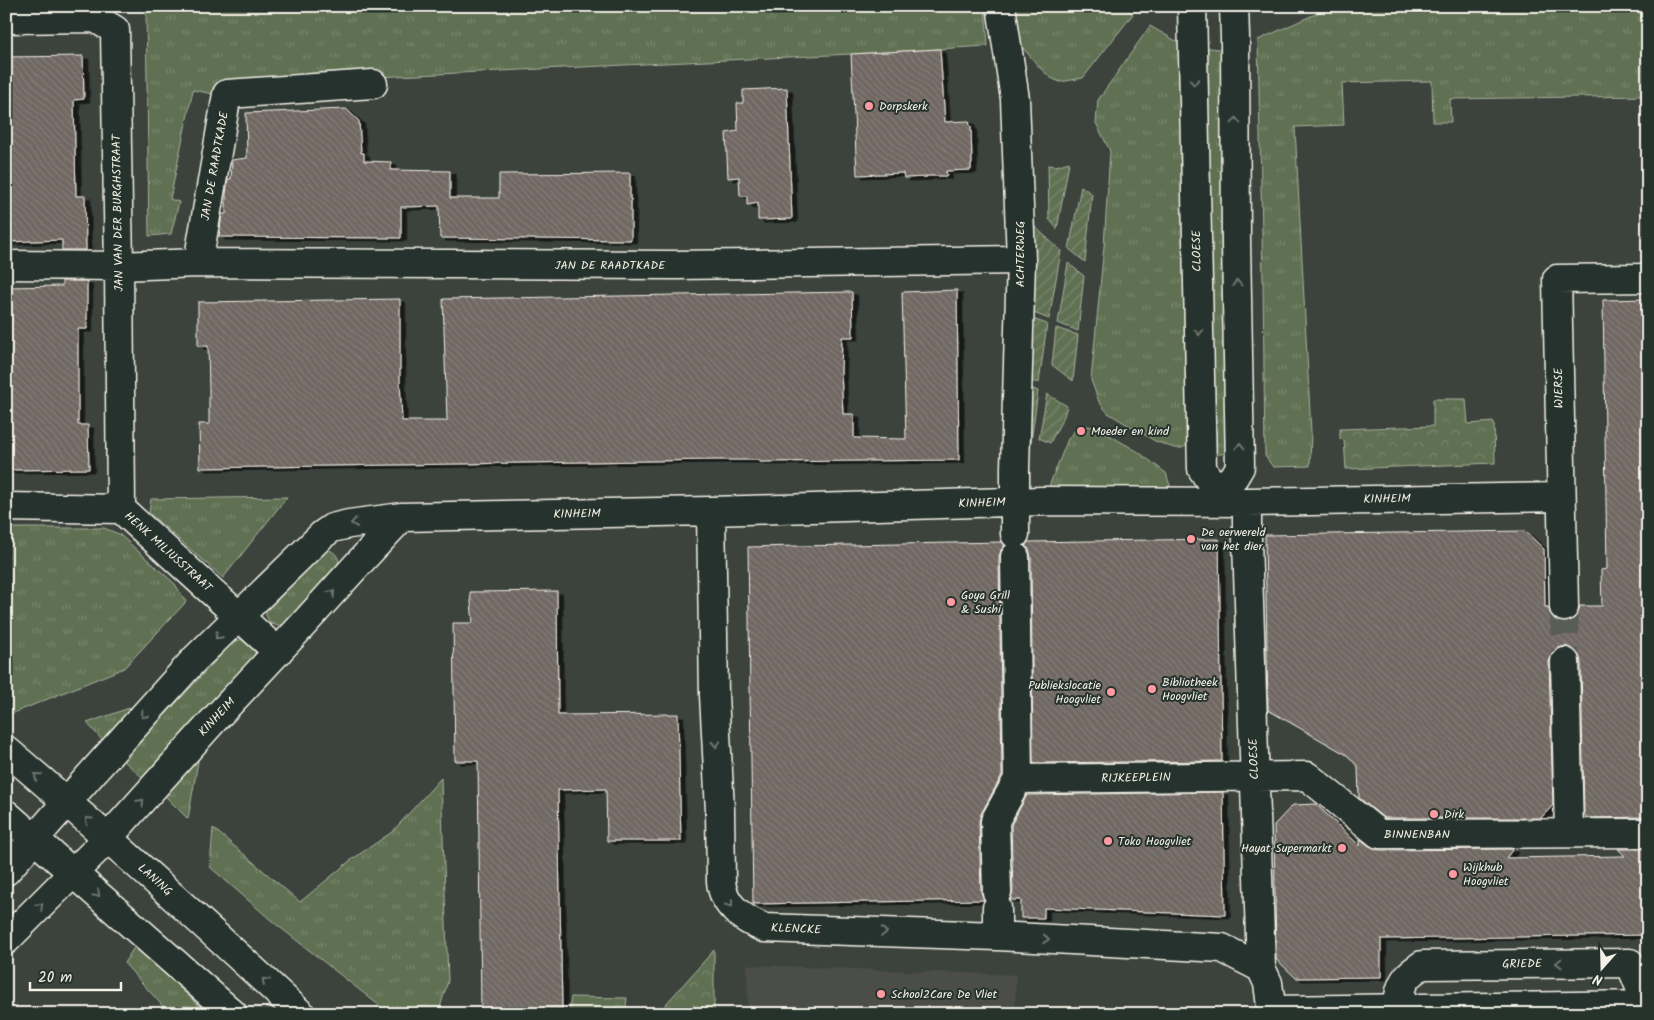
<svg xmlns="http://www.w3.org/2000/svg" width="1654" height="1020" font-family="Kalam,sans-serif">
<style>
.built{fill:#4c4e48}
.grass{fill:url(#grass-tufts);stroke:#aab19e}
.forest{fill:url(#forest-crowns);stroke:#aab19e}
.garden{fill:url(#garden-furrows);stroke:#aab19e}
.building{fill:url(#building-back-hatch);stroke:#f4f1e8;filter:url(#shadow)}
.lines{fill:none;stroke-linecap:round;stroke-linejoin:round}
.minor-tunnel{stroke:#585d57;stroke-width:28;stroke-dasharray:28 14;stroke-linecap:butt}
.minor-casing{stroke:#f4f1e8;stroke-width:31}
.major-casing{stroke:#f4f1e8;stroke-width:31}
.minor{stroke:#26332d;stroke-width:28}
.major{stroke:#26332d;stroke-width:28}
.oneway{stroke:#6e766e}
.poi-dot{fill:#ff9aa2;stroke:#26332d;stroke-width:2}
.labels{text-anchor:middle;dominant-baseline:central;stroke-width:4;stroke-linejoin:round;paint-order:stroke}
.poi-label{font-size:12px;fill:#f4f1e8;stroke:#26332d;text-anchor:start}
.street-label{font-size:12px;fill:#f4f1e8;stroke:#26332d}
</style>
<defs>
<pattern id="grass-tufts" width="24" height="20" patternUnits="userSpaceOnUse" patternTransform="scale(1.25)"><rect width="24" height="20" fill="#607153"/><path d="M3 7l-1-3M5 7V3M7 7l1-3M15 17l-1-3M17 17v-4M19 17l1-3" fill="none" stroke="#77866c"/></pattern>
<pattern id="forest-crowns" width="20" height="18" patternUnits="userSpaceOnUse" patternTransform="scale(1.25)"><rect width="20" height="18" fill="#607153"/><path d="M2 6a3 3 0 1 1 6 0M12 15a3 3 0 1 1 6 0" fill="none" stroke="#77866c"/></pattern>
<pattern id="garden-furrows" width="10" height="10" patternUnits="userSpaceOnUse" patternTransform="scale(1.25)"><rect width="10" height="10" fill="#607153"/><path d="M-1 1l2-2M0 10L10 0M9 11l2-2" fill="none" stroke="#77866c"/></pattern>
<pattern id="building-back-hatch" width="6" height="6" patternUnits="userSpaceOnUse" patternTransform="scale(1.25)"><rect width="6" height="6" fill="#706762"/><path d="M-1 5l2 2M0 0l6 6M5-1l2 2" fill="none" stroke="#857d78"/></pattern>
<filter id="shadow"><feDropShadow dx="5.5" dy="3" stdDeviation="0" flood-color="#0009"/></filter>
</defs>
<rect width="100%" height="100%" fill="#3c433d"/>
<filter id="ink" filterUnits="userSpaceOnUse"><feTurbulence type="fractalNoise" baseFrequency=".02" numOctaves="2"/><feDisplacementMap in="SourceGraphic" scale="10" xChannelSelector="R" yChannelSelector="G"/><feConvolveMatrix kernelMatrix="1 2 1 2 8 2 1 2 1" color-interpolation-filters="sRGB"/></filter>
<g filter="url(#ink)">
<!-- built -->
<path class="built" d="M747 965 1016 975 1015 1014H748Z"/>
<!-- grass -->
<path class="grass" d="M146 6H985L988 46 851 54 232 84 223 96 193 90 170 199 179 202 171 234 149 236Z
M1012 6H1124L1133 14 1083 78 1060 82 1051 78 1041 69 1016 40Z
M1333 6H1648V96L1450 99 1451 122H1433L1432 81 1342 83 1344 125 1295 127 1311 432 1310 466 1273 467 1265 456 1263 283 1258 40Z
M1150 26 1183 45 1189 444 1182 448H1174L1155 441 1108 413 1099 402 1091 380 1104 246 1110 151 1096 123 1098 100Z
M1203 47 1225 50 1232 453 1209 455Z
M1079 425 1095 427 1137 451 1166 473 1175 501H1043L1068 439Z
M287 497 223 578 149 513 151 499Z
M6 528H104L119 534 175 584 186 602 124 668 6 716Z
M326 549C337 552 339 557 339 568L285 623 278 626 270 623 266 615 265 608Z
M243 638 256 647 255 656 143 778 123 760 231 644Z
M132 707 102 740 87 723Z
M199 756 188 819 164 795Z
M441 778 448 981 438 1014H390L272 921 210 867 213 828 300 902 351 860 392 832Z
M135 946 208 1014H170L124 963Z"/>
<!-- forest -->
<path class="forest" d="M1433 399H1466L1468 424 1494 422 1495 463 1346 469 1344 440 1340 439V429L1433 426Z
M714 950V1014H657Z
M571 997 627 998 625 1014H473L476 1012 569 1011Z"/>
<!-- garden -->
<path class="garden" d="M1069 162V163L1057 229 1049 219 1048 165 1056 166Z
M1081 186 1092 194 1085 262 1069 249Z
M1031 223 1061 251 1049 319 1031 312Z
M1068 263 1084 276 1078 331 1058 323Z
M1030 318 1047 324 1039 383 1026 380Z
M1056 328 1078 335 1073 381 1052 365Z
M1026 386 1038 391 1031 442 1024 441Z
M1047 394 1067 406 1064 416 1050 443 1039 438Z"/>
<!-- building -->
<path class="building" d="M940 49 945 122 969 121 970 126H971L972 164H971V170L946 171 947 176H926L927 177 904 178 903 173 857 175 851 54Z
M83 56 84 99 74 100 76 196H85L86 250H62V240L6 242V57Z
M787 88 792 219 758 220V203L747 205V196H740L739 177 728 178 726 133 738 131 737 103H743V90Z
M346 109 359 121 361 153H364V161L391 162V170L450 171V198H499V174L630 173V199H631V240L440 238 439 206 401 207V238L219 237 222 214H226V194L228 179H231L232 160 247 158 246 113Z
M62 281H87V329H78V425H88L89 469 6 470V287L62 286Z
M957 290 959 460 760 462V460H714L200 468 199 424H209V390L208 346H198V302L400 299V381L402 421H447L443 299 852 292 853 337H842L841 371 843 414H854V438L906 439 902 292Z
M1648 299V817L1587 818 1584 814 1581 662 1578 653 1573 649 1565 646 1556 649 1552 654 1549 662 1553 805 1541 818H1384L1359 798 1358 767 1347 755 1268 710 1265 535 1525 531 1544 549 1545 607H1548L1551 615 1557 621 1565 623 1572 621 1577 615 1580 606H1602L1601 570 1607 569 1603 300Z
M1219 539 1222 761 1033 763 1031 557 1029 549 1025 546 1028 542Z
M1002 542 1005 545 1001 550 999 557 1002 775 981 814 979 821 981 892 984 900 753 904 748 547Z
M557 591 558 715 678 714 681 841H607L606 789 558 790 562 1009 481 1010 478 761H455L453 623H473L470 592Z
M1223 792 1225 915 1044 908V918H1021V900H1010L1013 892 1011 825 1027 795Z
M1316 804 1360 846V839L1369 846 1379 850 1513 849 1506 858 1625 856 1618 849H1648V935L1381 939V977L1296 978 1276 959 1274 825 1293 805Z"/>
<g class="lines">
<!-- minor-tunnel -->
<path class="minor-tunnel" d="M1564 607 1565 662"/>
<!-- minor casing -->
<g class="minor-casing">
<path id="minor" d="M1001 6 1015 99 1021 260 1015 468V534
M1192 6 1202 469 1210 481 1221 486
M6 19 95 18 115 30 119 266 121 509
M198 263 227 94 373 84
M6 265 119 266 198 263 676 265 1021 260
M1221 486 1234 477 1240 467 1236 242 1235 37 1234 6
M1247 502V541L1261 968 1268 983 1272 1014
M6 507 121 509 278 652
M711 511 714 695 720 810 721 881C723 906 743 919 764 928L997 936 1222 948 1261 968
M1564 607 1557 279 1648 278
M1565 662 1569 833
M1018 779 1307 776 1379 834 1648 833
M6 871 94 771 194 660 322 535 332 528 349 524 402 517 711 511 1043 501 1247 502 1561 497
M997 892 995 821 1018 779 1015 557
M997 908V936
M6 940 108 838 213 721 299 629 357 565 402 517
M1272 1010 1646 1005 1644 1014
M1397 1014C1397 1002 1400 983 1409 975 1413 971 1418 968 1422 965L1630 963 1648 1007"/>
</g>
<!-- major casing -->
<g class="major-casing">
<path id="major" d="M6 750C107 835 204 924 301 1014
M6 814 233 1014"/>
</g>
<!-- minor -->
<use href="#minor" class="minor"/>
<!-- major -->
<use href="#major" class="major"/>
</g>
<!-- one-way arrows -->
<defs><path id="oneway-chevron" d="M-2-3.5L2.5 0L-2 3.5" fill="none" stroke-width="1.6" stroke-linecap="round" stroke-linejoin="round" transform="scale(1.25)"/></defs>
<g class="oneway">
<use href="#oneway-chevron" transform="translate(1194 82) rotate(89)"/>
<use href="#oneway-chevron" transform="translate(1236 121) rotate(-90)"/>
<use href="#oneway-chevron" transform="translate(1237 283) rotate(-91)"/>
<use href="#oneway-chevron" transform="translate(1199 332) rotate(89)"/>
<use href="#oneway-chevron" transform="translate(1240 446) rotate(-91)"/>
<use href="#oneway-chevron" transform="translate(354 523) rotate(171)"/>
<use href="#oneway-chevron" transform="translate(332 593) rotate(-49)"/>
<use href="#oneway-chevron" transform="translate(218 636) rotate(135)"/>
<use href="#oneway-chevron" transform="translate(144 715) rotate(132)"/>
<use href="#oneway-chevron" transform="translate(716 744) rotate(87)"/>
<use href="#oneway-chevron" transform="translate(37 776) rotate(-140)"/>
<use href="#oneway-chevron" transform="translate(141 802) rotate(-48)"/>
<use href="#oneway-chevron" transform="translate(88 820) rotate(-138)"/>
<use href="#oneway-chevron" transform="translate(97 894) rotate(42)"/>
<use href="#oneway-chevron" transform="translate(730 904) rotate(55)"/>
<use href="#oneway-chevron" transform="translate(40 906) rotate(-45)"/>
<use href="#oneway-chevron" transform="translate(884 932) rotate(2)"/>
<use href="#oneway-chevron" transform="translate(1046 939) rotate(3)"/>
<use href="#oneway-chevron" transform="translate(1559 963) rotate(179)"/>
<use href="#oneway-chevron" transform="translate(265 981) rotate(-137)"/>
</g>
</g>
<!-- markers -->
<g class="poi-dot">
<circle cx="869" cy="106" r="5"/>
<circle cx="1081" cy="431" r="5"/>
<circle cx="1191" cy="539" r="5"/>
<circle cx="951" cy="602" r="5"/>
<circle cx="1152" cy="689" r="5"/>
<circle cx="1111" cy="692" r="5"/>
<circle cx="1434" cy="814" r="5"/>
<circle cx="1108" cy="841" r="5"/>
<circle cx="1342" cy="848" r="5"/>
<circle cx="1453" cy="874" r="5"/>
<circle cx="881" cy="994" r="5"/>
</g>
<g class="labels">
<!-- poi labels -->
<g class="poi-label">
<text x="879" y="106">Dorpskerk</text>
<text x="1091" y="431">Moeder en kind</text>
<text x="1201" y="532">De oerwereld<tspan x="1201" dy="14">van het dier</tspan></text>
<text x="961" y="595">Goya Grill<tspan x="961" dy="14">&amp; Sushi</tspan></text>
<text x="1162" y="682">Bibliotheek<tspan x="1162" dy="14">Hoogvliet</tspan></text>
<text x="1101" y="685" text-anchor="end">Publiekslocatie<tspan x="1101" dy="14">Hoogvliet</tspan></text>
<text x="1444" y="814">Dirk</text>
<text x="1118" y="841">Toko Hoogvliet</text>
<text x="1332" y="848" text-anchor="end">Hayat Supermarkt</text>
<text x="1463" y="867">Wijkhub<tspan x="1463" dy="14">Hoogvliet</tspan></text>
<text x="891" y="994">School2Care De Vliet</text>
</g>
<!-- street labels -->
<g class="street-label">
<text transform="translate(215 166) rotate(-80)">JAN DE RAADTKADE</text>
<text transform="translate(118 213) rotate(-91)">JAN VAN DER BURGHSTRAAT</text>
<text transform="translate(1197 251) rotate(-91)">CLOESE</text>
<text transform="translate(1020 254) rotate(-90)">ACHTERWEG</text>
<text x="610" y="265">JAN DE RAADTKADE</text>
<text transform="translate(1559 388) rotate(-91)">WIERSE</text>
<text transform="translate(1387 499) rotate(-1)">KINHEIM</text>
<text transform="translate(982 503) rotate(-2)">KINHEIM</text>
<text transform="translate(577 514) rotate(-1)">KINHEIM</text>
<text transform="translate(168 552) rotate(42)">HENK MILIUSSTRAAT</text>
<text transform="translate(217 717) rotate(-47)">KINHEIM</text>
<text transform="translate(1254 759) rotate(-92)">CLOESE</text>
<text transform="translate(1136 778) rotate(-1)">RIJKEEPLEIN</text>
<text x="1417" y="834">BINNENBAN</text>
<text transform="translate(155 880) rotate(42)">LANING</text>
<text transform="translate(796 929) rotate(2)">KLENCKE</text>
<text transform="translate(1522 964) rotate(-1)">GRIEDE</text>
</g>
</g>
<!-- margin -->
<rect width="1654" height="1020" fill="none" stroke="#26332d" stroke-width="25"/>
<rect x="12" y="12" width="1629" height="995" fill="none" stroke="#f4f1e8" stroke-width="2" filter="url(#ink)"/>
<!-- north arrow -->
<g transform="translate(1602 968) rotate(200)" stroke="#26332d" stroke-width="4" paint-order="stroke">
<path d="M0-4L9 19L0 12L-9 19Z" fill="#f4f1e8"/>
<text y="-8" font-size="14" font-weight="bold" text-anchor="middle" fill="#f4f1e8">N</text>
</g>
<!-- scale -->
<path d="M30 982v8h91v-8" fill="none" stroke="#f4f1e8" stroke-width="2.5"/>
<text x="38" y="982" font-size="15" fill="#f4f1e8" stroke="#26332d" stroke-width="4" paint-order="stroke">20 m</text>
</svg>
